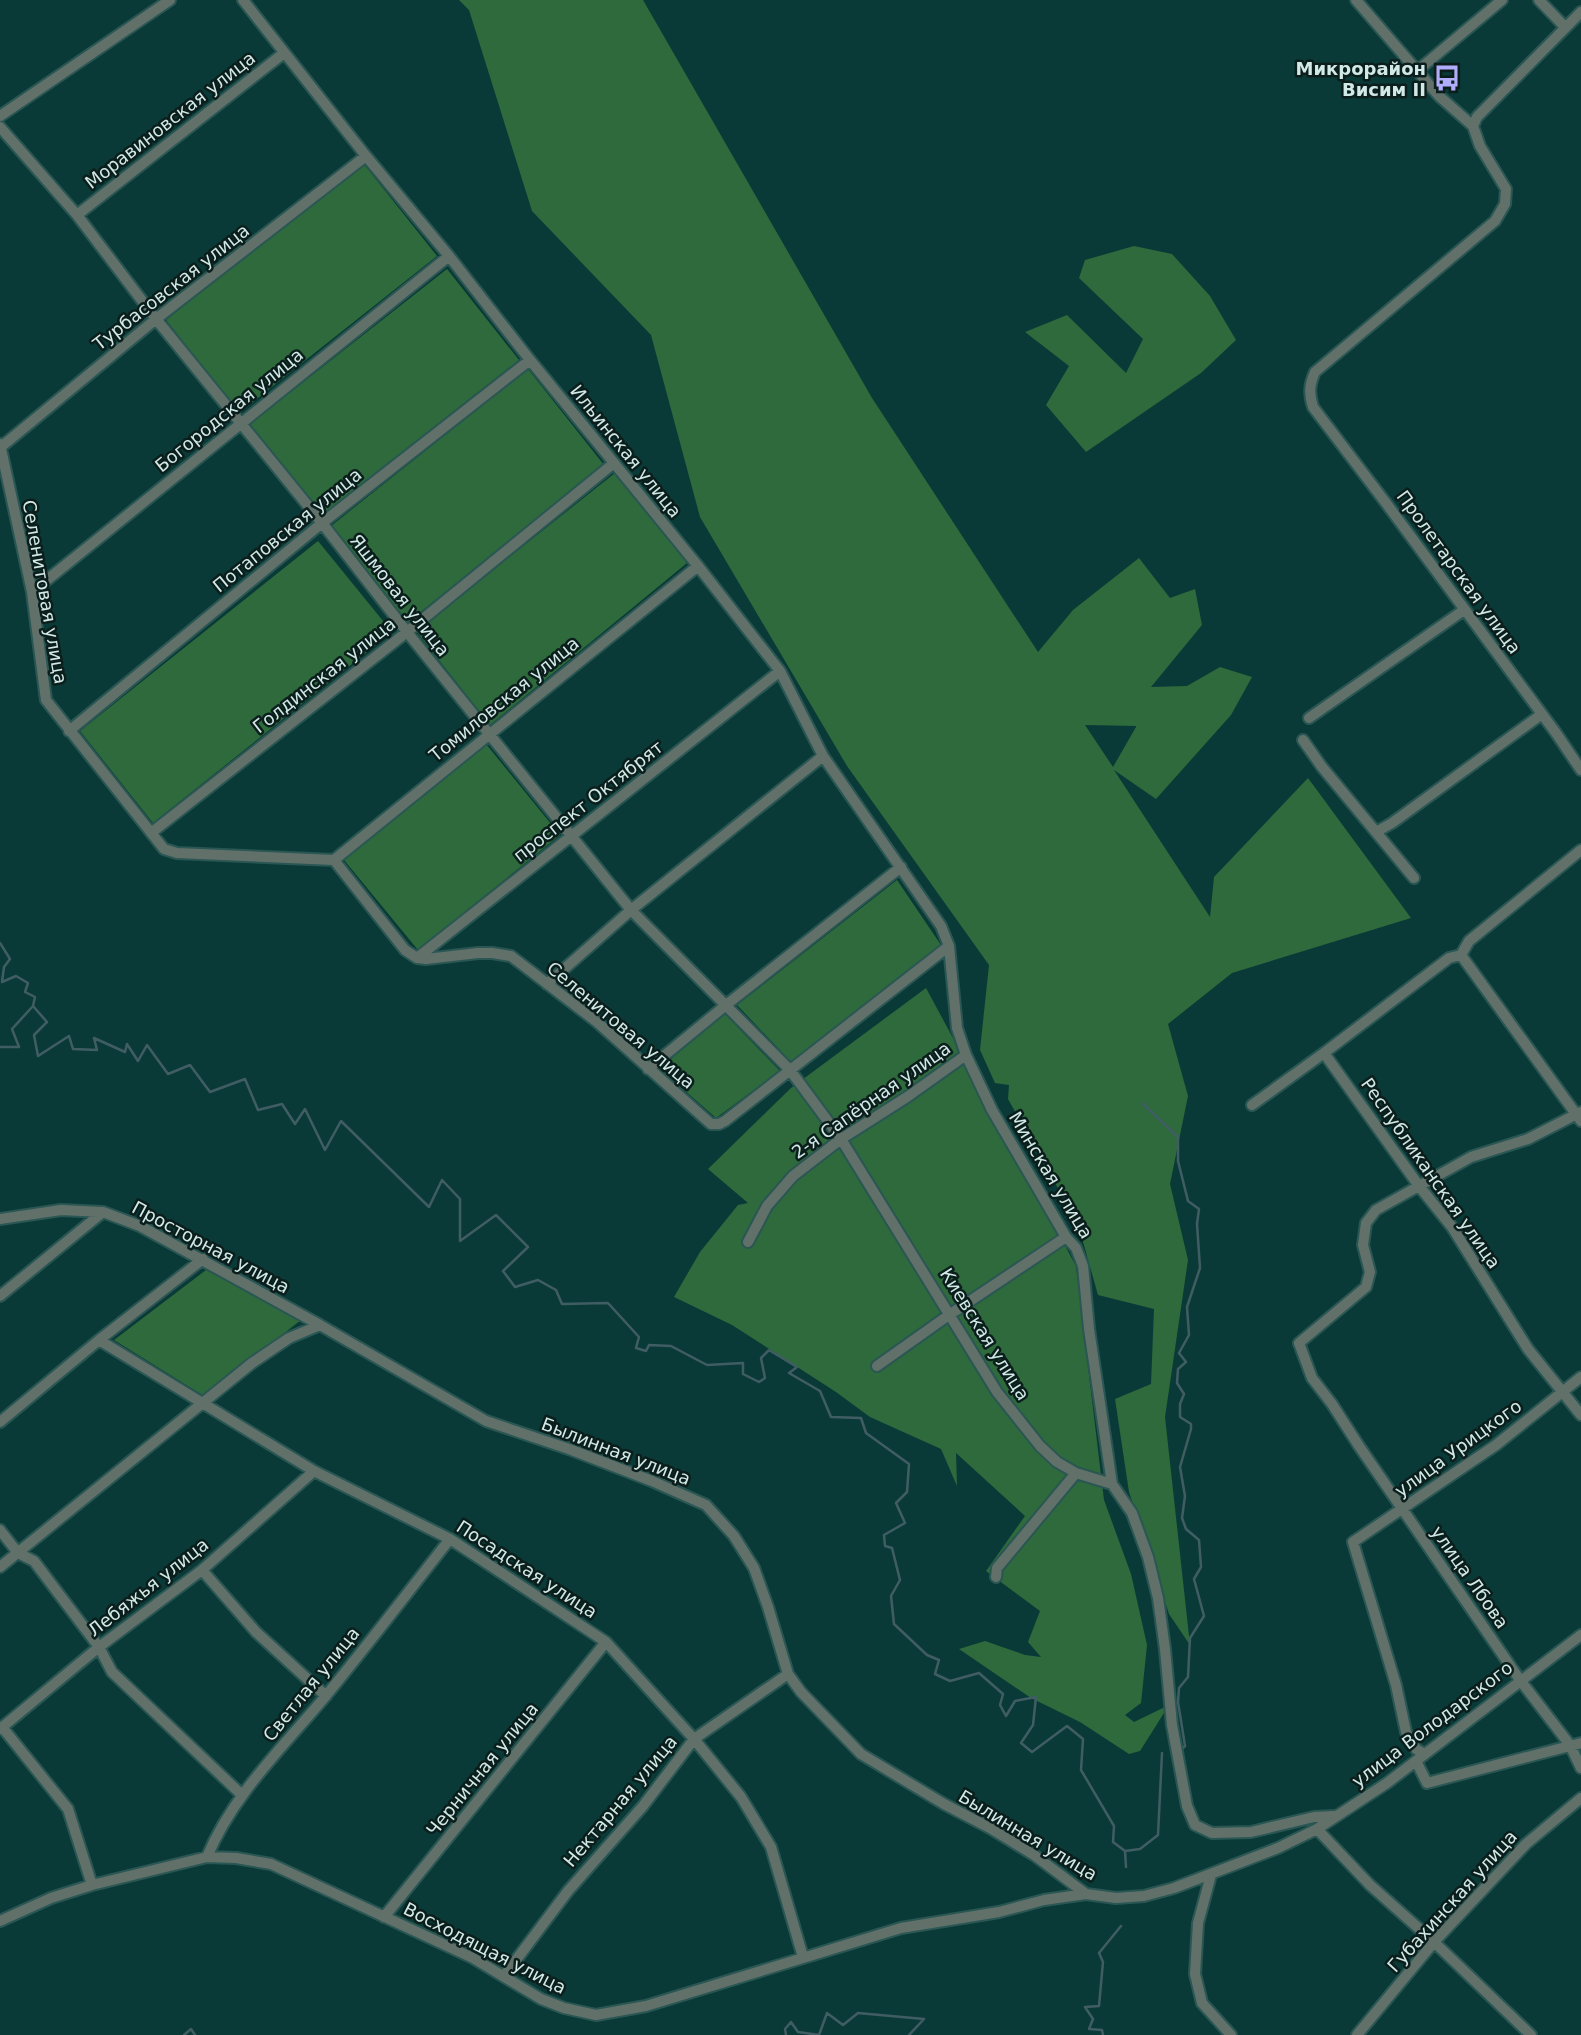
<svg xmlns="http://www.w3.org/2000/svg" width="1581" height="2035" font-family="'DejaVu Sans',sans-serif">
<style>
.green{fill:#2e6a3c;fill-rule:evenodd}
.lines{fill:none;stroke-linecap:round;stroke-linejoin:round}
.stream{stroke:#415d64;stroke-width:2.5}
.minor-casing{stroke:#2a5653;stroke-width:14}
.minor{stroke:#61716a;stroke-width:10}
.labels{text-anchor:middle;dominant-baseline:central;stroke-width:5;stroke-linejoin:round;paint-order:stroke}
.poi-label{font-size:18px;font-weight:bold;fill:#d2eae7;stroke:#0b1e1c;text-anchor:end}
.street-label{font-size:18px;fill:#d2eae7;stroke:#0b1e1c}
</style>
<rect width="100%" height="100%" fill="#0a3a37"/>
<!-- green -->
<path class="green" d="M459 0H643L872 398 1038 652 1073 610 1139 558 1170 598 1195 589 1202 625 1151 687 1187 686 1220 667 1252 677 1231 715 1156 799 1114 770 1210 917 1214 877 1308 778 1411 918 1232 973 1168 1024 1188 1096 1170 1184 1188 1260 1165 1417 1190 1645 1169 1614 1129 1492 1115 1399 1151 1384 1154 1309 1098 1295 1078 1224 1008 1099 1009 1085 995 1083 980 1050 989 965 847 766 700 517 651 335 532 211 469 10ZM1085 725 1136 726V727L1113 767Z
M363 163 437 256 239 413 166 320Z
M1134 246 1172 254 1210 296 1236 340 1201 373 1086 452 1046 405 1069 366 1025 332 1067 315 1126 373 1143 339 1079 278 1085 260Z
M447 269 519 360 322 515 250 424Z
M528 369 604 465 408 622 331 526Z
M615 473 687 563 490 725 416 631Z
M318 541 392 632 153 823 80 731Z
M486 744 560 835 418 950 344 860Z
M897 880 941 945 792 1063 737 1005Z
M926 988 1076 1266 1104 1500 1131 1574 1147 1645 1141 1703 1125 1715 1134 1722 1169 1705 1140 1751 1129 1754 1080 1722 1031 1698 959 1649 985 1641 1025 1655 1041 1657 1028 1642 1040 1611 986 1571 1025 1516 956 1453 957 1486 941 1449 870 1417 836 1392 732 1325 674 1297 700 1252 738 1205 748 1203 708 1169 791 1088Z
M725 1014 780 1071 716 1118 658 1067Z
M206 1270 301 1320 204 1396 114 1340Z"/>
<g class="lines">
<!-- stream -->
<path class="stream" d="M0 943 10 959 4 967 2 982 16 976 28 983 25 992 35 997 33 1006
M0 1047H19L12 1029 33 1006 47 1022 34 1035 38 1056 69 1036 73 1049 97 1050 94 1038 125 1052 127 1044 138 1061 147 1045 168 1074 190 1065 210 1092 245 1079 258 1110 282 1104 295 1124 305 1109 325 1150 341 1121 429 1207 442 1180 460 1199V1241L496 1215 528 1247 503 1271 515 1287 538 1280 556 1290 562 1304 608 1303 639 1337 636 1348 646 1351 649 1345 671 1346 707 1365 743 1363V1374L759 1382 765 1378 761 1358 769 1350 797 1367 789 1373 820 1391 831 1417 861 1418 866 1433 909 1464 907 1492 896 1503 905 1523 884 1535 885 1546 892 1548 900 1580 891 1596 894 1624 927 1655 939 1660 935 1674 950 1681 979 1673 1003 1694 1000 1705 1006 1716 1015 1701 1036 1697 1033 1725 1021 1743 1032 1752 1067 1726 1083 1739 1081 1770 1114 1826 1113 1842 1125 1851 1126 1867
M1142 1103 1178 1137V1161L1188 1201 1199 1209 1197 1224 1200 1268 1187 1307 1189 1335 1179 1353 1186 1362 1178 1369 1177 1383 1184 1394 1180 1404V1417L1191 1424V1429L1180 1467 1185 1496 1182 1518 1186 1529 1199 1540 1201 1567 1194 1579 1204 1616 1190 1638 1188 1677 1179 1688 1178 1702 1185 1746 1181 1750
M1125 1851 1140 1849 1158 1835 1162 1753
M184 2035 191 2029 195 2035
M786 2035 785 2029 791 2022 798 2032 819 2035 827 2013 843 2025 858 2013 924 2019 909 2035
M1103 2035 1102 2030 1089 2029 1093 2019 1085 2007 1099 2006 1103 1962 1099 1953 1121 1926"/>
<!-- minor casing -->
<g class="minor-casing">
<path id="minor" d="M243 0 366 156 449 256 530 360 698 566 780 671 823 756 941 926 949 946 957 1028 966 1055 992 1110 1066 1237 1076 1248 1083 1266 1089 1329 1112 1484
M1356 0 1439 96 1473 126 1480 146 1506 189 1505 204 1495 221 1315 372C1309 385 1309 394 1313 407L1386 503 1556 733 1581 770
M1539 0 1565 27
M1417 71 1502 0
M0 116 170 0
M1473 126 1477 117 1581 12
M0 127 77 215 156 319 322 523 407 632 631 910 790 1070 841 1139 997 1392 1040 1446 1057 1462 1076 1473 1112 1484 1132 1513 1148 1557 1158 1598 1165 1649 1172 1725 1187 1806 1195 1825 1212 1833 1251 1832 1314 1817 1335 1816
M77 215 284 53
M0 444 32 592 46 700 164 849 177 853 334 860 405 950 417 958 426 959 478 953H492L511 956 597 1022 711 1124H719L725 1121 949 946
M1 447 156 319 366 156
M32 592 449 256
M1309 718 1464 610
M69 731 322 523 530 360
M1303 740 1322 767 1414 878
M1376 832 1392 823 1542 714
M151 833 407 632 614 463
M334 860 698 566
M1461 955 1581 1121
M417 958 780 671
M547 984 631 910 823 756
M1324 1053 1419 1186 1452 1227 1528 1349 1581 1415
M648 1069 726 1005 901 867
M1252 1105 1324 1053 1449 958 1461 955 1469 941 1581 850
M1581 1112 1528 1139 1471 1157 1376 1210 1366 1223 1363 1245 1370 1272 1366 1287 1299 1343 1312 1378 1332 1404 1359 1446 1520 1680 1570 1745 1581 1768
M0 1219 61 1210 103 1212 140 1226 320 1325
M748 1242 767 1206 793 1176 841 1139 907 1097 966 1055
M0 1296 103 1212
M99 1340 314 1471 450 1539 606 1642 694 1739 741 1797 771 1847 803 1957
M877 1366 949 1315 1066 1237
M0 1422 99 1340 203 1259
M0 1530 18 1553 34 1561 99 1647 112 1672 242 1795
M0 1567 252 1363 289 1338 320 1325 486 1421 569 1449 652 1481 706 1505 734 1536 754 1568 768 1607 788 1674 801 1692 861 1754 944 1804 990 1828 1034 1855 1086 1894 1116 1898 1144 1896 1174 1888 1278 1848 1317 1829 1387 1783 1581 1635
M202 1570 256 1632 326 1696
M996 1577 997 1568 1076 1473
M2 1727 68 1809 92 1885
M0 1729 99 1647 202 1570 314 1471
M1424 1754 1416 1749 1406 1732 1396 1685 1353 1542 1496 1445 1581 1377
M1416 1761 1427 1783 1581 1743
M1317 1829 1370 1885 1434 1942 1531 2035
M207 1857C232 1796 282 1748 324 1698 367 1646 408 1592 450 1539
M1211 1875 1198 1923 1195 1974 1202 2003 1231 2035
M384 1917 606 1642
M0 1921 51 1898 92 1885 207 1857 236 1858 271 1864 473 1958 541 1999 564 2008 596 2015 646 2006 901 1928 999 1912 1044 1900 1086 1894
M504 1976 568 1891 643 1806 694 1739 788 1674
M1357 2035 1434 1942 1526 1844 1581 1798"/>
</g>
<!-- minor -->
<use href="#minor" class="minor"/>
</g>
<!-- icons -->
<defs>
<g id="bus-bare" transform="scale(2.1)"><path d="M-5-6H5V4H4V6H2V4H-2V6H-4V4H-5ZM-3.5-4V0h7V-4ZM-3.5 1.2v1.5H-2V1.2ZM2 1.2v1.5H3.5V1.2Z" fill="#b1adfa" stroke="#0b1e1c" stroke-width="2.5" paint-order="stroke"/></g>
</defs>
<g fill-rule="evenodd">
<use href="#bus-bare" x="1447" y="78"/>
</g>
<g class="labels">
<!-- poi labels -->
<g class="poi-label">
<text x="1426" y="68">Микрорайон<tspan x="1426" dy="21">Висим II</tspan></text>
</g>
<!-- street labels -->
<g class="street-label">
<text transform="translate(170 120) rotate(-38)">Моравиновская улица</text>
<text transform="translate(171 287) rotate(-38)">Турбасовская улица</text>
<text transform="translate(229 410) rotate(-39)">Богородская улица</text>
<text transform="translate(626 451) rotate(51)">Ильинская улица</text>
<text transform="translate(287 530) rotate(-39)">Потаповская улица</text>
<text transform="translate(1459 572) rotate(54)">Пролетарская улица</text>
<text transform="translate(45 592) rotate(80)">Селенитовая улица</text>
<text transform="translate(400 595) rotate(52)">Яшмовая улица</text>
<text transform="translate(324 675) rotate(-38)">Голдинская улица</text>
<text transform="translate(504 699) rotate(-39)">Томиловская улица</text>
<text transform="translate(588 801) rotate(-38)">проспект Октябрят</text>
<text transform="translate(621 1025) rotate(40)">Селенитовая улица</text>
<text transform="translate(871 1100) rotate(-35)">2-я Сапёрная улица</text>
<text transform="translate(1431 1173) rotate(55)">Республиканская улица</text>
<text transform="translate(1051 1175) rotate(59)">Минская улица</text>
<text transform="translate(211 1247) rotate(28)">Просторная улица</text>
<text transform="translate(985 1334) rotate(58)">Киевская улица</text>
<text transform="translate(1458 1448) rotate(-36)">улица Урицкого</text>
<text transform="translate(616 1451) rotate(21)">Былинная улица</text>
<text transform="translate(527 1569) rotate(33)">Посадская улица</text>
<text transform="translate(1470 1577) rotate(55)">улица Лбова</text>
<text transform="translate(148 1587) rotate(-38)">Лебяжья улица</text>
<text transform="translate(311 1684) rotate(-51)">Светлая улица</text>
<text transform="translate(1432 1724) rotate(-37)">улица Володарского</text>
<text transform="translate(482 1769) rotate(-51)">Черничная улица</text>
<text transform="translate(620 1801) rotate(-50)">Нектарная улица</text>
<text transform="translate(1028 1835) rotate(31)">Былинная улица</text>
<text transform="translate(1452 1901) rotate(-48)">Губахинская улица</text>
<text transform="translate(485 1948) rotate(27)">Восходящая улица</text>
</g>
</g>
</svg>
